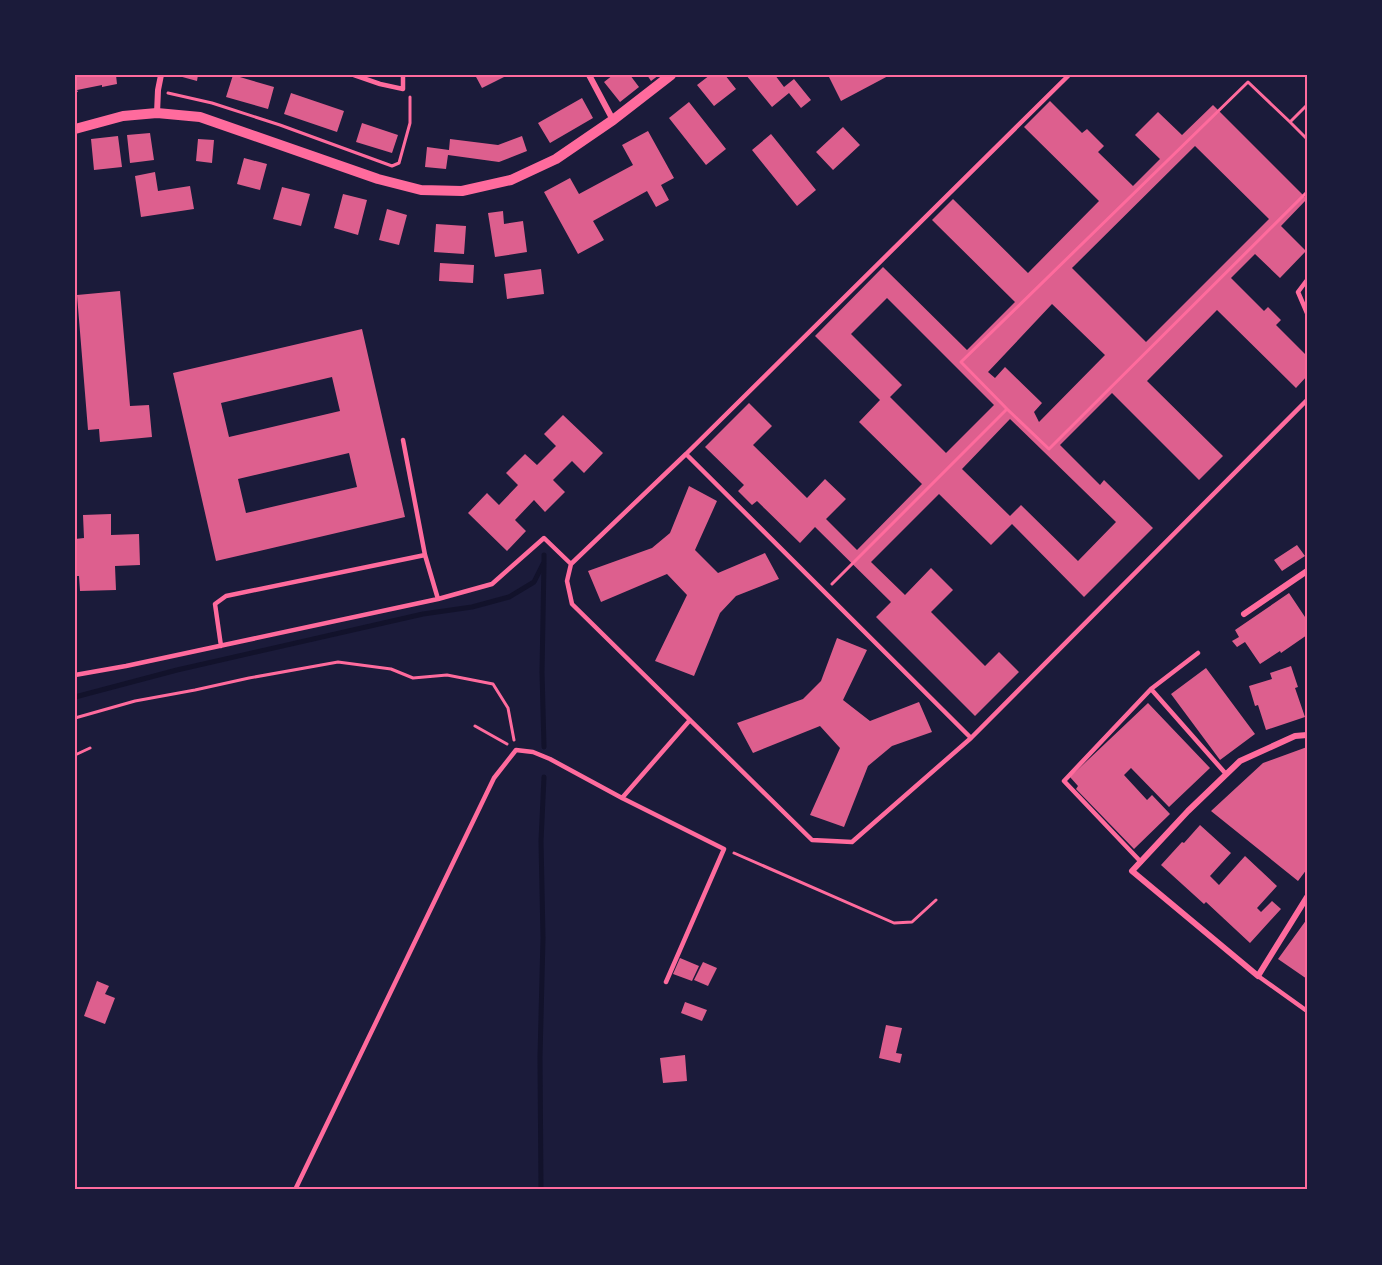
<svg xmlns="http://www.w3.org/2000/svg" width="1382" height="1265" font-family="'Golos Text',sans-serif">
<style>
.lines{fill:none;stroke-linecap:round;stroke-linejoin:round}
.stream{stroke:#12122b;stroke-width:5}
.building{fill:#dd5f8e;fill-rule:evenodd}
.path{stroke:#ff6b9d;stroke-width:3}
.service{stroke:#ff6b9d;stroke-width:4.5}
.minor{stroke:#ff6b9d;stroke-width:6}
.tertiary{stroke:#ff6b9d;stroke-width:10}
.neatline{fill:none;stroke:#ff6b9d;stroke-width:2}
</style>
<rect width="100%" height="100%" fill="#1b1b3a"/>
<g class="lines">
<!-- stream -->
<path class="stream" d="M544 563 542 672 544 747
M75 697 177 670 423 614 472 607 509 597 534 582 544 562V555
M541 1190 540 1057 543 938 541 841 544 777"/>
</g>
<!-- building -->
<path class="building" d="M75 75H116L117 84 102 87V85L77 90 78 92H75Z
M175 75H198L197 81Z
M233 75 274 87 268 109 226 97Z
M475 75H508L482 88Z
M613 75H630L639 87 620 102 604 82Z
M647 75H659L651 81Z
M710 75H725L736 89 714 106 697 85Z
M746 75H775L784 87 794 79 811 100 801 108 789 93 772 107Z
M828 75H890L841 101Z
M291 93 344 111 337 132 284 114Z
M582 98 593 118 550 143 538 123Z
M1050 101 1082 133 1087 129 1104 146 1098 152 1133 186 1160 159 1135 135 1158 112 1182 135 1213 105 1307 199 1281 226 1306 251 1280 278 1255 254 1231 278 1264 311 1268 307 1281 320 1276 325 1307 356V376L1296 388 1217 310 1147 381 1223 456 1199 480 1112 393 1060 445 1100 485 1104 480 1153 528 1084 597 1012 524 991 545 939 494 871 562 905 595 931 568 953 590 931 612 985 666 999 652 1019 672 975 716 876 617 891 602 815 527 800 543 757 501 752 505 738 491 744 485 705 447 749 403 772 426 753 445 807 498 825 479 846 499 826 519 857 550 922 484 859 422 880 400 815 336 883 267 967 350 1015 302 932 220 953 199 1028 273 1099 201 1024 127ZM1195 146 1269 219 1146 342 1072 268ZM887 298 994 405 946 453 890 397 902 385 851 334ZM1052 304 1105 355 1039 422 1034 412 1042 403 1005 367 995 378 988 372ZM1010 419 1116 522 1078 561 1021 505 1010 516 962 469Z
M689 102 726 149 706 165 669 118Z
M362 123 398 135 392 153 356 142Z
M843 127 860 145 833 170 816 152Z
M648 131 674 178 661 185 669 200 656 207 647 191 593 221 604 240 578 254 544 192 570 178 579 194 633 165 622 145Z
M150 133 154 160 130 163 127 135Z
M771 134 816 190 797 206 752 150Z
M118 136 122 167 94 170 91 139Z
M522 136 527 151 499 162 448 155 446 169 425 167 427 147 449 150 450 139 498 145Z
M198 139 214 140 212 163 196 161Z
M244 158 267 164 260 190 237 184Z
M155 172 158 191 190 186 194 209 141 217 135 176Z
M282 187 310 194 301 226 273 219Z
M343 194 367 200 358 235 334 228Z
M387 209 407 215 399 245 379 240Z
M503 211 504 224 523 221 527 252 495 257 488 213Z
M436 224 466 226 464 254 434 252Z
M440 263 474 265 473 283 439 281Z
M541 269 544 294 507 299 504 274Z
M120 291 130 406 149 405 152 437 100 442 99 429 88 430 77 295Z
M362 329 405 517 216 561 173 373ZM332 377 340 411 229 437 221 403ZM349 453 357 487 246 513 238 479Z
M563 415 603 453 584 473 572 461 553 480 565 492 545 512 534 500 515 520 526 531 507 551 468 513 487 493 499 505 518 485 506 473 525 454 537 465 556 446 544 434Z
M689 486 717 501 695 550 718 573 765 553 779 579 736 596 720 613 694 676 655 661 687 595 667 574 601 602 588 571 652 548 670 533Z
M111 514V535L139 534 140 565 115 566 116 590 80 591 79 576H75V539L84 538 83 515Z
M1297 545 1305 556 1282 571 1274 560Z
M1289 593 1307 620V635L1281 653 1280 651 1260 664 1245 642 1237 647 1232 641 1239 637 1235 630Z
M837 638 867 650 843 700 870 721 919 702 932 732 892 746 868 766 844 827 810 815 840 748 820 726 753 753 737 723 803 699 821 681Z
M1291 666 1298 687 1295 688 1305 717 1266 730 1258 705 1255 706 1249 686 1272 679 1270 673Z
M1206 668 1255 734 1220 760 1171 694Z
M1148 703 1210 768 1169 807 1131 768 1124 775 1147 800 1152 795 1170 814 1134 849 1076 789 1078 786 1070 777Z
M1307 747V869L1298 881 1211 811 1263 763Z
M1200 825 1231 853 1210 876 1219 885 1245 856 1277 886 1257 908 1261 912 1272 901 1281 909 1250 943 1206 902 1204 904 1161 865 1182 842 1184 843Z
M1307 919V979L1278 959Z
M680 958 699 966 692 981 673 974Z
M703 962 717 968 708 986 694 980Z
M97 981 109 986 105 994 115 998 105 1024 84 1016Z
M685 1002 707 1010 702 1021 681 1013Z
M886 1025 902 1028 896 1053 902 1054 900 1063 879 1058Z
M685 1055 687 1081 663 1083 660 1058Z"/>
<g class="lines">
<!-- path -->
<path class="path" d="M168 93 212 103 280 125 392 166 399 163 410 123V97
M1290 122 1307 139
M1007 409 1049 449 1307 192
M832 584 1007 409 961 362 1248 82 1290 122 1307 105
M75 718 135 701 195 690 249 678 338 662 391 669 413 678 447 675 493 684 508 708 514 740
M475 726 507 744
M75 755 90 748
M734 853 894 923 912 922 936 900"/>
<!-- service -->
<path class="service" d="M354 75 380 84 403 89V75
M1069 75 686 454 971 738 1307 400
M1307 280 1298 292 1307 313
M403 440 425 555 438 599
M686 454 571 564 567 581 572 604 812 840 852 842 971 738
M221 646 215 604 226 596 425 555
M75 675 126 666 438 599 492 584 544 538 571 564
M1151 689 1198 653
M622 798 690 720
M1141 862 1064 781 1151 689 1226 774
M1258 976 1307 1011
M295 1190 494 778 516 750 533 752 550 759 622 798 724 849 666 982"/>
<!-- minor -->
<path class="minor" d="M589 75 613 120
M157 113 158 90 161 75
M1244 614 1307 571
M1307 735 1295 736 1240 761 1188 811 1132 871 1258 976 1307 897"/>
<!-- tertiary -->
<path class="tertiary" d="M75 129 123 116 157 113 200 117 378 179 421 190 462 191 511 180 556 159 613 120 671 75"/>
</g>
<!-- border -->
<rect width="1382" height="1265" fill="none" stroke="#1b1b3a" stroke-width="153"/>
<rect x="76" y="76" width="1230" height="1112" class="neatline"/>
</svg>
